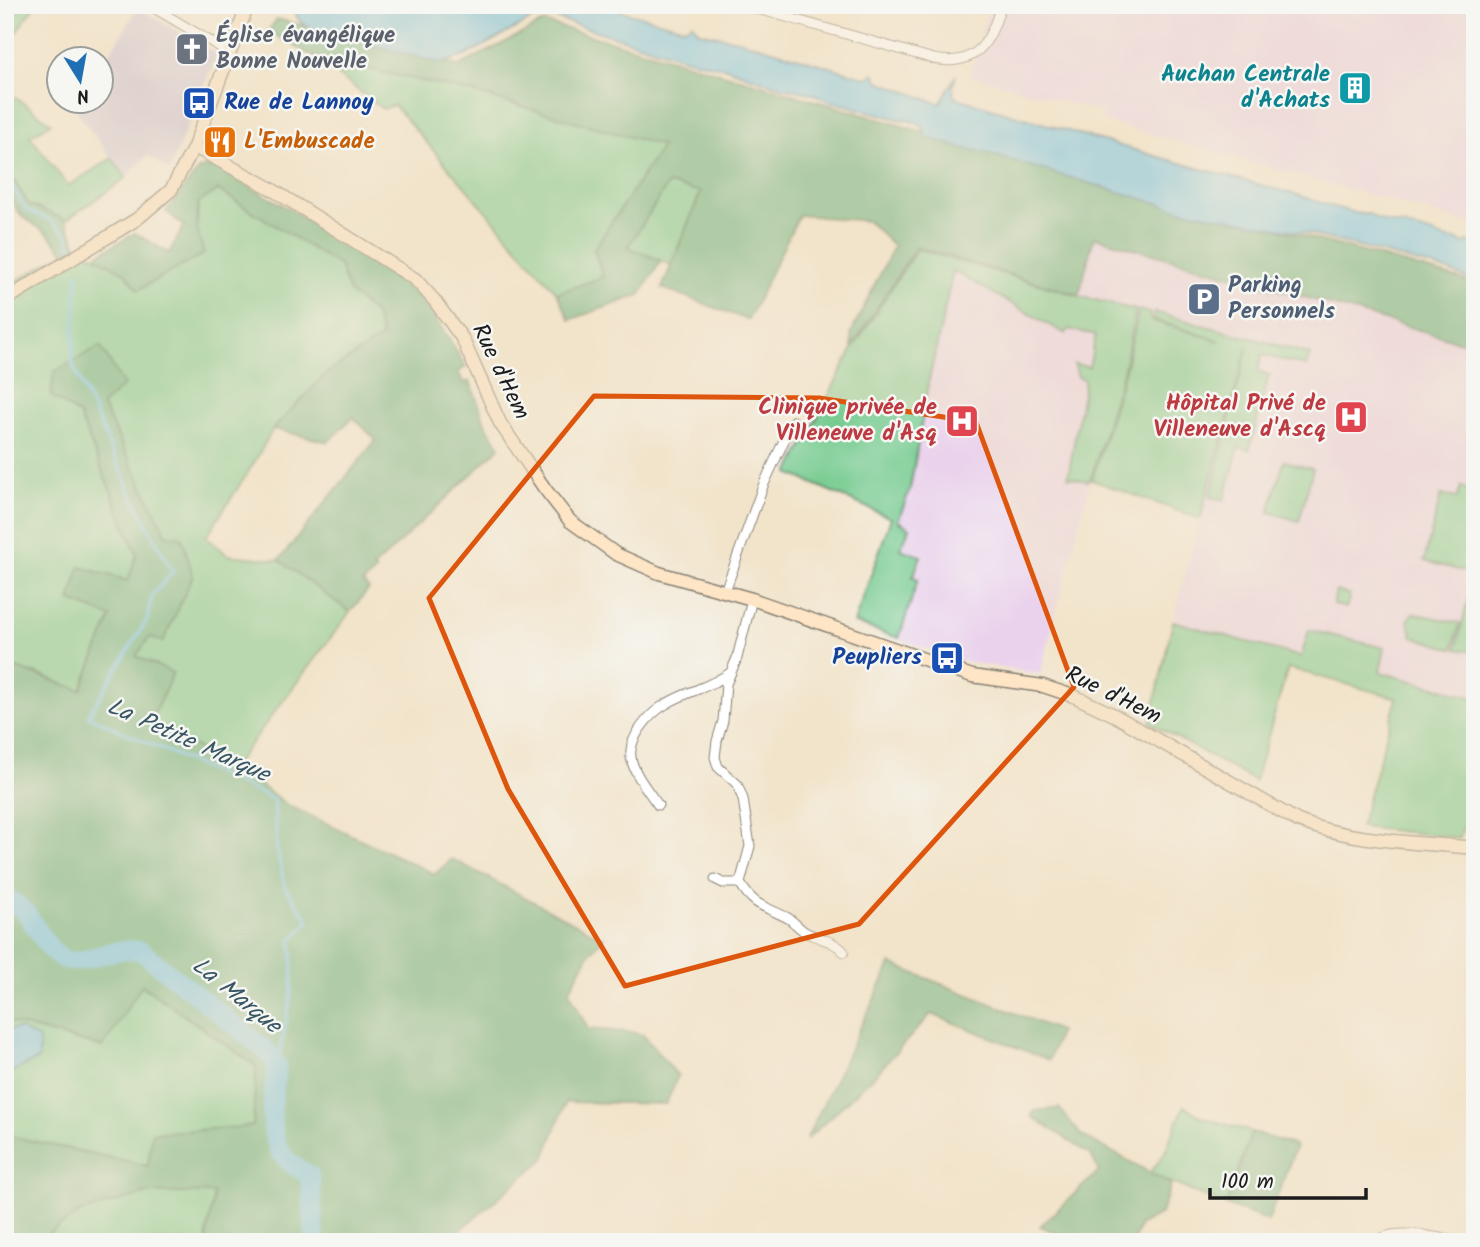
<svg xmlns="http://www.w3.org/2000/svg" width="1480" height="1247" font-family="Kalam,sans-serif">
<style>
.built{fill:#ead1ec}
.industrial{fill:#cabfd6}
.green{fill:#75cb8f;stroke:#487456;stroke-width:2}
.forest{fill:#60af7a;stroke:#3e664b;stroke-width:2}
.water{fill:#6cc3e9;stroke:#447082;stroke-width:2}
.lines{fill:none;stroke-linecap:round;stroke-linejoin:round}
.stream{stroke:#6cc3e9;stroke-width:3.5}
.river{stroke:#6cc3e9;stroke-width:19}
.street-casing{stroke:#878074;stroke-width:11}
.secondary-casing{stroke:#878074;stroke-width:15}
.street{stroke:#fff;stroke-width:9}
.secondary{stroke:#fde5c5;stroke-width:12}
.marked{fill:none;stroke:#de560d;stroke-width:5;stroke-linejoin:round}
.labels{text-anchor:middle;dominant-baseline:central;stroke-width:5;stroke-linejoin:round;paint-order:stroke}
.worship-label{font-size:23px;font-weight:bold;fill:#5b616d;stroke:#f6f6f2;text-anchor:start}
.culture-label{font-size:23px;font-weight:bold;fill:#0d838f;stroke:#f6f6f2;text-anchor:end}
.transit-label{font-size:23px;font-weight:bold;fill:#164399;stroke:#f6f6f2;text-anchor:start}
.food-label{font-size:23px;font-weight:bold;fill:#c56008;stroke:#f6f6f2;text-anchor:start}
.service-label{font-size:23px;font-weight:bold;fill:#4e5e75;stroke:#f6f6f2;text-anchor:start}
.street-label{font-size:23px;fill:#1c1c1c;stroke:#f6f6f2}
.health-label{font-size:23px;font-weight:bold;fill:#be3a42;stroke:#f6f6f2;text-anchor:end}
.water-label{font-size:24px;font-style:italic;fill:#385664;stroke:#f6f6f2}
</style>
<rect width="100%" height="100%" fill="#f6f6f2"/>
<filter id="ink" filterUnits="userSpaceOnUse"><feTurbulence type="fractalNoise" baseFrequency=".0143" numOctaves="2"/><feDisplacementMap in="SourceGraphic" scale="14" xChannelSelector="R" yChannelSelector="G"/><feConvolveMatrix kernelMatrix="1 2 1 2 8 2 1 2 1" color-interpolation-filters="sRGB"/></filter>
<filter id="wash" filterUnits="userSpaceOnUse"><feTurbulence type="fractalNoise" baseFrequency=".00686" numOctaves="4" result="noise"/><feDisplacementMap in="SourceGraphic" scale="28" xChannelSelector="R" yChannelSelector="G"/><feGaussianBlur stdDeviation="1.57" result="paint"/><feColorMatrix in="noise" values="0 0 0 0 0 0 0 0 0 0 0 0 0 0 0 0 0 1.4 0 .05"/><feComposite in="paint" operator="in"/></filter>
<g filter="url(#wash)">
<rect width="100%" height="100%" fill="#f2e4cb"/>
<!-- built -->
<path class="built" d="M989 5H1475V225L1101 120 1104 113 970 75Z
M1094 237 1475 346V573L1456 649 1475 652V698L1379 671 1385 648 1309 630 1302 657 1173 621 1209 486 1149 320 1150 313 1139 310 1125 370 1090 483 1040 674 967 662 853 624 890 519 787 473 852 347 916 247 1079 295Z"/>
<!-- industrial -->
<path class="industrial" d="M138 8 217 54 169 171 148 155 126 178 74 108 78 102H102V65Z"/>
<!-- green -->
<path class="green" d="M5 5H35L5 49Z
M314 57 471 92 663 146 594 249 603 277 557 293 394 105 383 109Z
M5 90 51 123 30 136 68 186 112 158 126 178 66 220 28 204 8 170 10 158 5 150Z
M668 184 701 191 671 265 628 247Z
M218 190 340 266 349 292 375 314 382 337 327 373 273 429 254 463 206 537 228 555 279 560 350 612 234 766 149 723 136 656 150 636 162 642 167 536 102 405 100 346 81 357 79 415 137 554 129 581 80 567 112 616 81 691 36 673 20 671 5 664V287L77 246 126 274 138 290 197 227 198 203Z
M917 249 1075 295 1136 310 1123 371 1091 478 1088 481 1068 477 1084 386V379L1078 377 1074 364 1089 367 1096 335 1068 329 1066 334 953 271 929 380 910 489 898 521 910 528 900 549 921 556 913 577 918 579 899 638 854 623 891 518 789 473 852 350Z
M1139 310 1150 313V320L1220 341 1153 319 1154 312 1310 354 1306 366 1262 355 1258 371 1269 375 1249 450 1239 447 1224 500 1210 497 1247 348 1200 519 1092 480 1125 370Z
M1284 461 1313 469 1299 521 1269 512Z
M1461 486 1475 494V652L1456 649 1474 574 1424 561 1441 495 1457 498Z
M1336 591 1350 595 1346 608 1333 604Z
M1413 613 1460 623 1453 649 1413 637 1408 621Z
M1173 621 1301 657 1309 630 1385 648 1380 672 1475 698V784L1460 838 1360 827 1397 698 1288 668 1255 781 1150 723Z
M141 985 256 1066 253 1127 152 1133 149 1166 5 1135V1021L102 1047Z
M1184 1106 1204 1118 1252 1132 1226 1205 1149 1174 1164 1154Z
M147 1193H214L206 1240 209 1242H35L81 1212Z"/>
<!-- forest -->
<path class="forest" d="M277 19 459 66 544 22 913 129 1457 278 1475 285V346L1094 237 1079 295 916 247 852 347 851 333 894 246 868 221 799 215 748 320 662 288 701 192 668 184 628 247 661 261 640 295 570 320 557 293 603 277 594 249 662 146 471 92 314 57 268 31Z
M5 150 10 157 8 170 28 204 66 220 77 246 65 253 48 234 22 216 5 193Z
M208 167 218 169 290 209 417 294 448 337 466 367 458 372 464 383 470 381 486 425 500 447 373 568 376 571 363 583 369 589 350 612 279 560 376 440 353 417 328 442 273 429 327 373 382 337 375 314 349 292 340 266 218 190 198 203 197 228 204 254 138 290 126 274 95 256 135 233 169 253 184 226 166 211 199 169Z
M100 346 124 385 102 405 167 535 182 537 193 576 163 642 150 637 136 656 173 673 150 723 234 766 289 806 435 874 452 859 603 938 589 954 569 991 588 1029 631 1032 643 1035 678 1076 666 1104 566 1102 544 1159 459 1231 456 1242H209L206 1240 214 1193H147L81 1212 35 1242H5V1135L148 1166 152 1133 253 1126 256 1066 142 985 103 1047 5 1021V664L81 690 111 617 70 601 80 567 128 581 137 554 79 415 51 396 54 372Z
M891 964 1060 1031 1049 1060 931 1014 876 1074 806 1140Z
M1059 1108 1081 1135 1171 1184 1161 1214 1140 1225 1133 1242H1076L1040 1226 1099 1171 1091 1155 1031 1116 1035 1111Z
M1252 1132 1296 1146 1268 1221 1226 1205Z"/>
<!-- water -->
<path class="water" d="M294 5H600L685 28 692 23 699 32 742 41 867 78 874 73 878 81 940 104 956 75 953 88 954 97C1067 131 1180 164 1294 194 1309 198 1358 217 1369 214 1377 221 1396 225 1405 225L1409 228C1426 228 1440 241 1458 240L1463 244 1467 242 1475 246V282L1449 271 1311 234 1181 210 986 153 954 146 926 137 922 125 907 120 898 119 830 101 814 94 777 86 726 68 687 59 551 17 535 18 525 23 465 56 445 62H435L314 29 301 23 293 11Z
M5 1029H21L39 1039V1059L5 1075Z"/>
<g class="lines">
<!-- stream -->
<path class="stream" d="M5 173 26 210 50 220 67 235 71 247
M78 273 72 363 137 506 173 572 152 595 147 620 88 716 274 799 277 850 285 887 309 921 291 941C297 984 286 1023 277 1065"/>
<!-- river -->
<path class="river" d="M5 895C12 901 20 907 26 913 38 928 52 964 76 961 101 957 114 947 141 951L267 1051 277 1065C274 1095 263 1136 287 1160 293 1166 303 1171 310 1176L315 1242"/>
</g>
</g>
<g filter="url(#ink)">
<g class="lines">
<!-- street casing -->
<g class="street-casing">
<path id="street" d="M149 5 230 53
M744 5 934 59C977 68 991 41 1001 5
M725 591 763 486 793 421
M658 805C649 792 633 773 631 757 628 738 650 713 666 704 687 691 709 688 730 673
M715 879 723 883H740C754 907 765 906 788 918 794 922 799 928 805 932 818 939 834 940 844 952
M740 883 750 846 743 799 737 784 718 767 715 757 717 741 723 721 726 684 737 658 752 599
M1376 1242C1393 1226 1439 1238 1461 1242"/>
</g>
<!-- secondary casing -->
<g class="secondary-casing">
<path id="secondary" d="M194 147 265 185 415 279 434 300 462 338 500 423 545 489 570 521 616 554 659 573 752 599 972 676 1043 686 1076 697 1114 715 1298 821C1353 842 1417 842 1475 848
M5 300 137 219 171 190 194 147 248 5"/>
</g>
<!-- street -->
<use href="#street" class="street"/>
<!-- secondary -->
<use href="#secondary" class="secondary"/>
</g>
</g>
<!-- marked area -->
<path d="M0 0H1480V1247H0ZM594 396 819 398 976 422 1074 687 859 924 625 986 508 789 429 598Z" fill="#f2e4cb" fill-opacity=".55" fill-rule="evenodd"/>
<path class="marked" d="M594 396 819 398 976 422 1074 687 859 924 625 986 508 789 429 598Z"/>
<!-- icons -->
<defs>
<g id="church-square" transform="scale(1.75)"><rect x="-9" y="-9" width="18" height="18" rx="4" fill="#6b7280" stroke="#f6f6f2"/><path d="M-1.2-6h2.4v3.5h3.3v2.4h-3.3V6h-2.4V-.1h-3.3v-2.4h3.3Z" fill="#fff"/></g>
<g id="building-square" transform="scale(1.75)"><rect x="-9" y="-9" width="18" height="18" rx="4" fill="#0f9aa8" stroke="#f6f6f2"/><path d="M-4-6H4V6H1V3H-1V6H-4ZM-2.5-4.3h1.7v1.8h-1.7ZM.8-4.3h1.7v1.8H.8ZM-2.5-1h1.7V.8h-1.7ZM.8-1h1.7V.8H.8Z" fill="#fff"/></g>
<g id="bus-square" transform="scale(1.75)"><rect x="-9" y="-9" width="18" height="18" rx="4" fill="#1a4fb4" stroke="#f6f6f2"/><path d="M-5-6H5V4H4V6H2V4H-2V6H-4V4H-5ZM-3.5-4V0h7V-4ZM-3.5 1.2v1.5H-2V1.2ZM2 1.2v1.5H3.5V1.2Z" fill="#fff"/></g>
<g id="restaurant-square" transform="scale(1.75)"><rect x="-9" y="-9" width="18" height="18" rx="4" fill="#e8710a" stroke="#f6f6f2"/><path d="M-5-6h1v4h1v-4h1v4h1v-4h1v5L-1.5 .5V6h-2V.5L-5-1ZM5-6V6H3V1.5H1.5Q1.5-4 5-6Z" fill="#fff"/></g>
<g id="parking-square" transform="scale(1.75)"><rect x="-9" y="-9" width="18" height="18" rx="4" fill="#5c6f8a" stroke="#f6f6f2"/><path d="M-3.5-5.5H1a3.5 3.5 0 0 1 0 7H-1V5.5H-3.5ZM-1-3.4V-.6H.8a1.4 1.4 0 0 0 0-2.8Z" fill="#fff"/></g>
<g id="hospital-square" transform="scale(1.75)"><rect x="-9" y="-9" width="18" height="18" rx="4" fill="#e0444e" stroke="#f6f6f2"/><path d="M-5-5h3v3.5h4V-5h3V5h-3V1.5h-4V5h-3Z" fill="#fff"/></g>
</defs>
<g fill-rule="evenodd">
<use href="#church-square" x="192" y="49"/>
<use href="#building-square" x="1355" y="88"/>
<use href="#bus-square" x="199" y="103"/>
<use href="#restaurant-square" x="220" y="142"/>
<use href="#parking-square" x="1204" y="299"/>
<use href="#hospital-square" x="1351" y="417"/>
<use href="#hospital-square" x="962" y="421"/>
<use href="#bus-square" x="947" y="658"/>
</g>
<g class="labels">
<!-- worship labels -->
<g class="worship-label">
<text x="216" y="36">Église évangélique<tspan x="216" dy="26">Bonne Nouvelle</tspan></text>
</g>
<!-- culture labels -->
<g class="culture-label">
<text x="1330" y="75">Auchan Centrale<tspan x="1330" dy="26">d'Achats</tspan></text>
</g>
<!-- transit labels -->
<g class="transit-label">
<text x="224" y="103">Rue de Lannoy</text>
<text x="922" y="658" text-anchor="end">Peupliers</text>
</g>
<!-- food labels -->
<g class="food-label">
<text x="244" y="142">L'Embuscade</text>
</g>
<!-- service labels -->
<g class="service-label">
<text x="1228" y="286">Parking<tspan x="1228" dy="26">Personnels</tspan></text>
</g>
<!-- street labels -->
<g class="street-label">
<text transform="translate(500 372) rotate(64)">Rue d'Hem</text>
<text transform="translate(1113 696) rotate(26)">Rue d'Hem</text>
</g>
<!-- health labels -->
<g class="health-label">
<text x="1326" y="404">Hôpital Privé de<tspan x="1326" dy="26">Villeneuve d'Ascq</tspan></text>
<text x="937" y="408">Clinique privée de<tspan x="937" dy="26">Villeneuve d'Asq</tspan></text>
</g>
<!-- water labels -->
<g class="water-label">
<text transform="translate(188 741) rotate(24)">La Petite Marque</text>
<text transform="translate(236 996) rotate(39)">La Marque</text>
</g>
</g>
<!-- margin -->
<rect width="1480" height="1247" fill="none" stroke="#f6f6f2" stroke-width="28"/>
<!-- north arrow -->
<g transform="translate(80 80) rotate(169)"><circle r="33" fill="#f6f6f2" stroke="#9f9f9c" stroke-width="2"/>
<path d="M0-5L12 26L0 18L-12 26Z" fill="#1f6fb2"/>
<text y="-10" font-size="19" font-weight="bold" text-anchor="middle" fill="#1c1c1c">N</text>
</g>
<!-- scale -->
<path d="M1210 1188v10h156v-10" fill="none" stroke="#1c1c1c" stroke-width="3.5"/>
<text x="1221" y="1188" font-size="21" fill="#1c1c1c" stroke="#f6f6f2" stroke-width="5" paint-order="stroke">100 m</text>
</svg>
